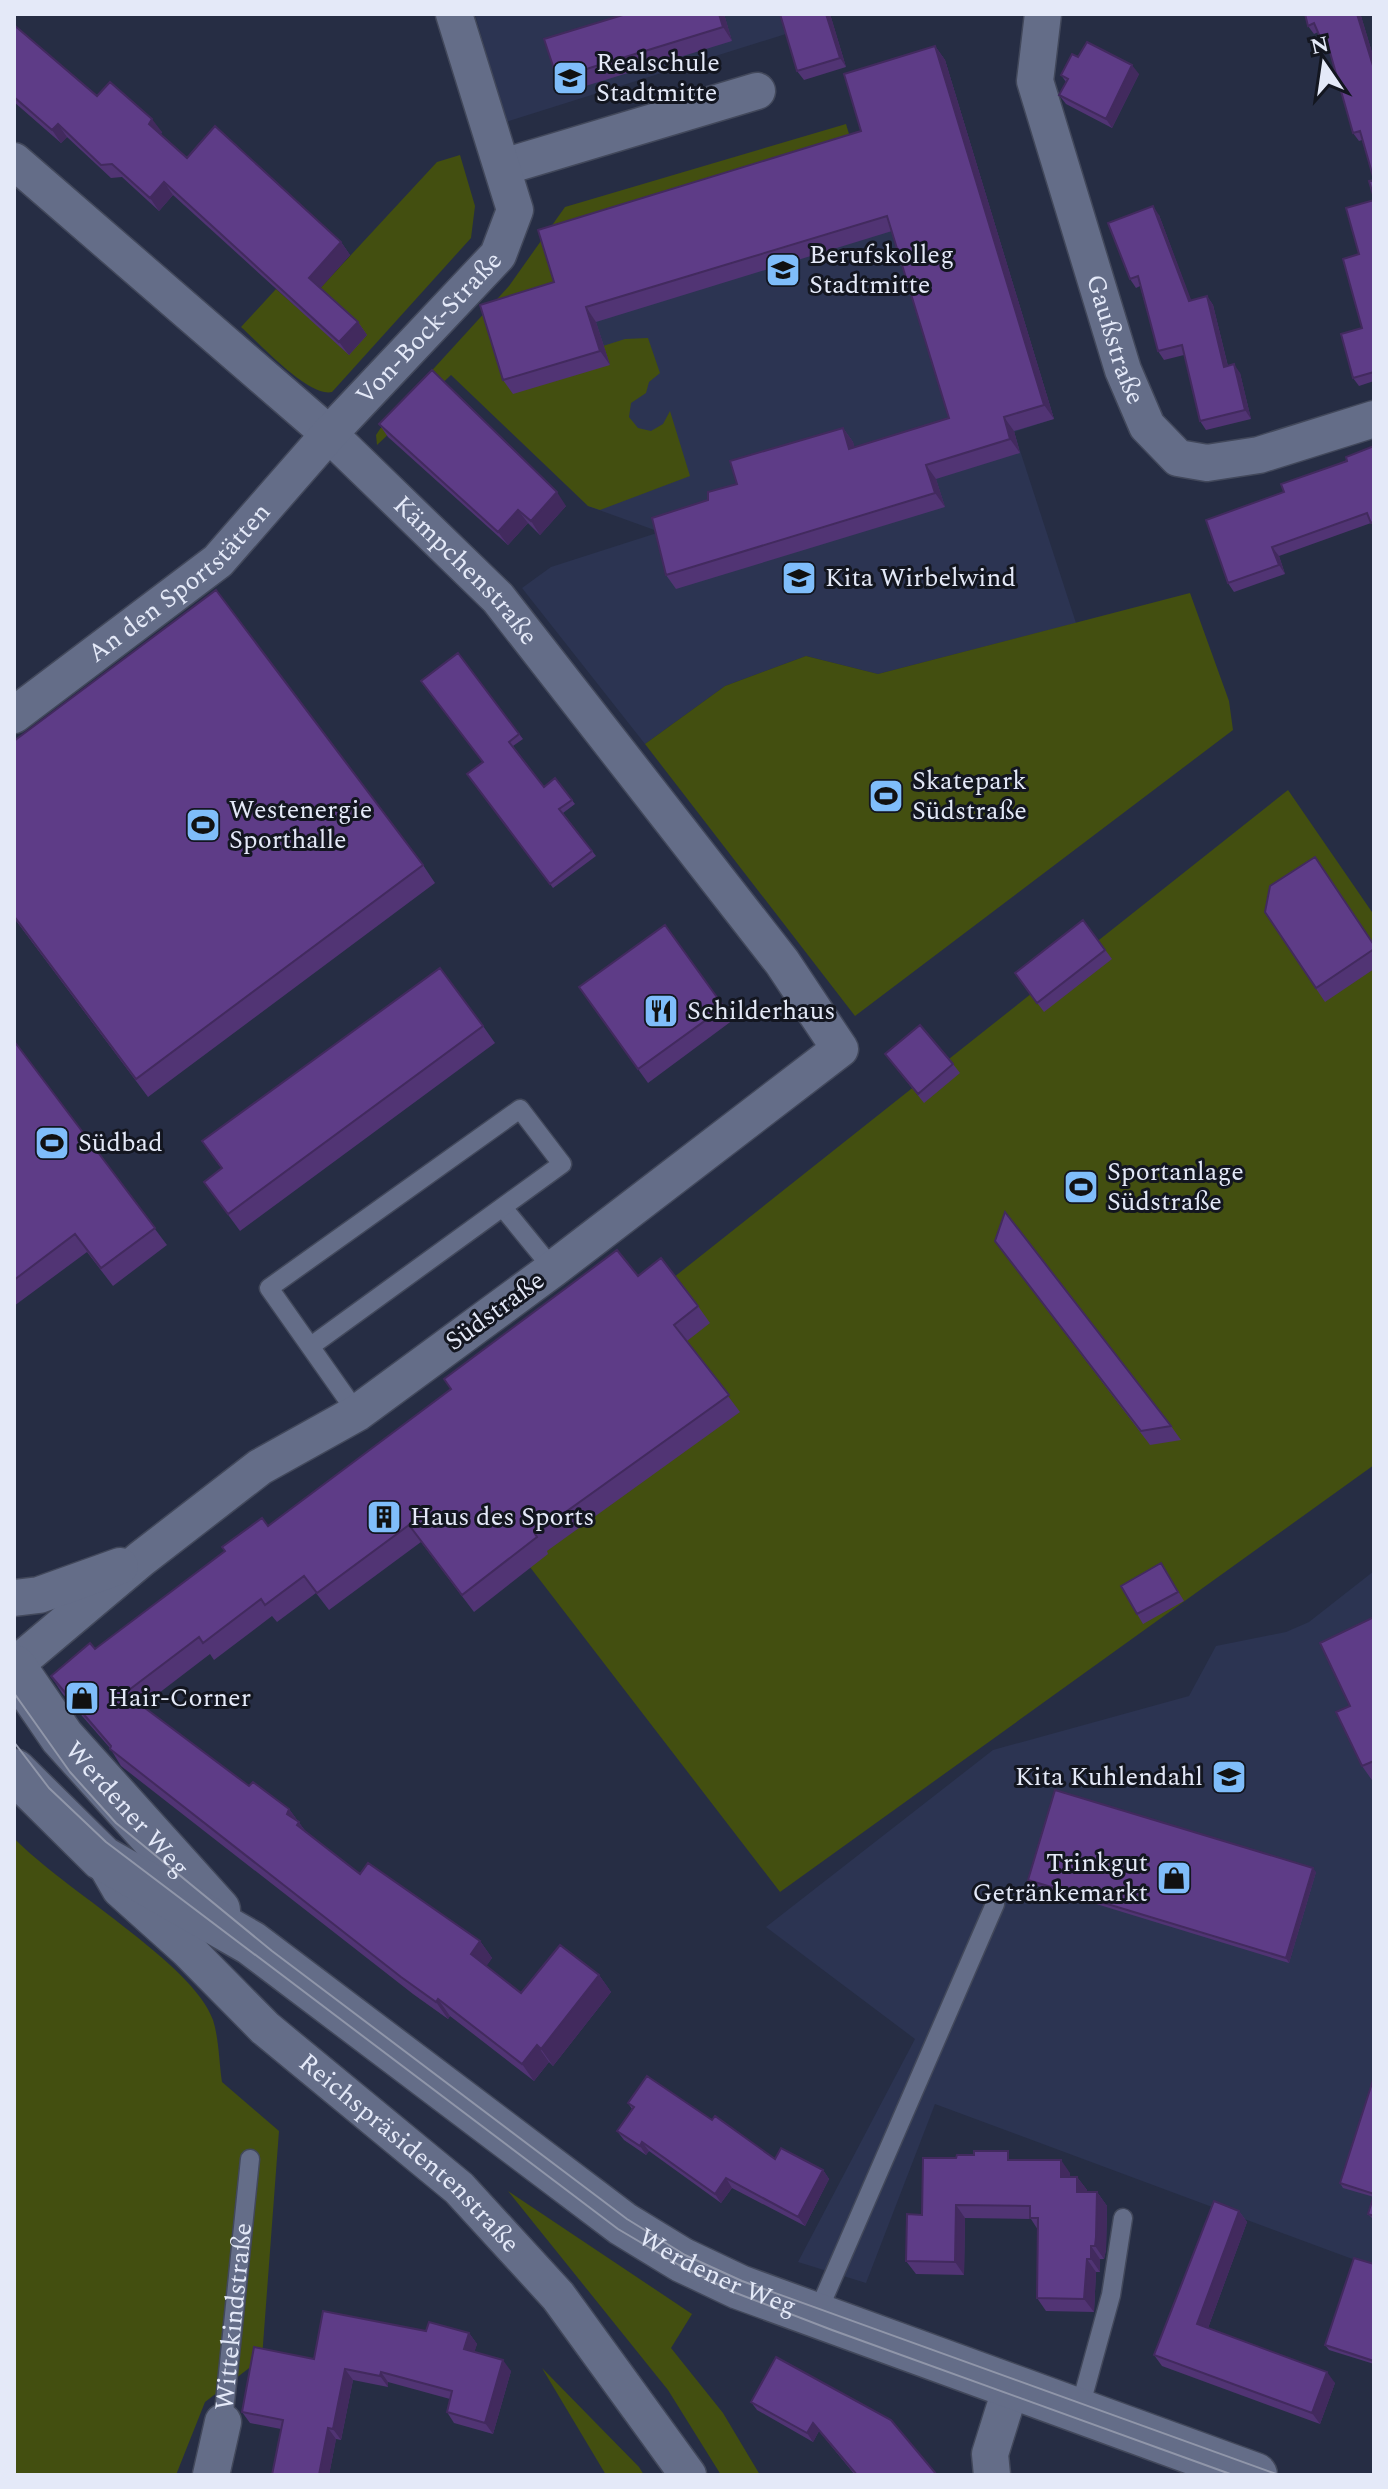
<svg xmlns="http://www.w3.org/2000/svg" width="1388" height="2489" font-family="Spectral,serif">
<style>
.built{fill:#2c3452}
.green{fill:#434f10}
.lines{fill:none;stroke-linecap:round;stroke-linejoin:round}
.lane-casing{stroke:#42485b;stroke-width:21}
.street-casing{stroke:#42485b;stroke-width:39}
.secondary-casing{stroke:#42485b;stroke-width:47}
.lane{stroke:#646d88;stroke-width:18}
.street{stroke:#646d88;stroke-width:36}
.secondary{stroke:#646d88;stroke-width:44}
.tram{stroke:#9096a9;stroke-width:2}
.wall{fill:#513474}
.shaded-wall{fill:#422a5e}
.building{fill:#5e3c87;stroke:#422a5e;stroke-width:2}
.labels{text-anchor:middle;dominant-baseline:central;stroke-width:6;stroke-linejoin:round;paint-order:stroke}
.poi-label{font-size:26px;fill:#e4e9f8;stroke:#131620;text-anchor:start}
.street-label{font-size:26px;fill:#e4e9f8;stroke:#131620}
</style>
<rect width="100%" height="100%" fill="#262d44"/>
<!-- built -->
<path class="built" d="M475 14H815L789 33 506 122Z
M945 60 1054 419 1014 432 1076 623 878 674 806 656 725 686 645 744 522 588 551 567 660 532 588 506 513 394 564 296 836 156Z
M1374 1571V2267L935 2104 866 2283 798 2262 915 2039 766 1927 993 1750 1189 1696 1216 1646 1286 1632 1309 1622Z"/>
<!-- green -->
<path class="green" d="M846 124 856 157 549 244 603 346 625 339 648 338 660 373 649 382 646 393 631 403 629 417 638 428 651 431 663 424 670 411 690 476 600 510 588 506 451 375 377 445 376 435 384 423 509 286 565 207Z
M460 155 475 206 471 238 332 392C309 398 259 343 241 327L276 289 300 310 437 162Z
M1190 593 1229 701 1233 730 855 1016 645 744 725 686 806 656 878 674Z
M1288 790 1374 915V1465L780 1892 446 1458Z
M14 1838C60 1887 194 1964 213 2020 219 2039 219 2062 222 2082L279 2131 262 2358 205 2402 176 2475H14Z
M508 2191 692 2314 671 2348 723 2413 760 2475H721L668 2390Z
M542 2368 639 2467 644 2475H606Z"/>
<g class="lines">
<!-- lane casing -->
<g class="lane-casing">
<g id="lane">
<path d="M504 1209 553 1269"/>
<path d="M311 1346 562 1164 520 1109 269 1288 357 1413"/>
<path d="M816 2316 995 1904"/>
<path d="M1079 2411 1111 2295 1123 2218"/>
<path id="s1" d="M223 2422 250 2159"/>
</g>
</g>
<!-- street casing -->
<g class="street-casing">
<g id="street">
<path id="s2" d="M1043 14 1035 81 1123 370 1147 426 1178 458 1207 463 1259 455 1374 419"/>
<path id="s3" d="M14 161 329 434 498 598 782 962 840 1049 553 1269 357 1413 260 1467 141 1559 14 1666"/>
<path d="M503 167 757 91"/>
<path id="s4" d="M14 715 218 561 329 434 498 255 515 210 454 14"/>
<path d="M14 1598 39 1595 120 1566"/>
<path id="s5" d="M105 1863 120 1889 188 1950 265 2028 459 2188 558 2296 688 2475"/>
<path d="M211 2475 223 2422"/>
<path d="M992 2475 990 2454 1011 2387"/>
</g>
</g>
<!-- secondary casing -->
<g class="secondary-casing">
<g id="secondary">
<path id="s6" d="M14 1667 62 1737 218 1910"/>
<path id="s7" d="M14 1771 102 1858 251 1943 623 2224 682 2260 739 2287 1255 2475"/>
</g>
</g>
<!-- lane -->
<use href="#lane" class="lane"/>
<!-- street -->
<use href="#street" class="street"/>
<!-- secondary -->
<use href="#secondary" class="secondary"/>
<!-- tram -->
<path class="tram" d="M14 1693 70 1772 116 1823 272 1951 627 2219 685 2255 742 2281 1279 2475
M14 1742 49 1788 106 1842 618 2229 679 2265 736 2293 832 2330 1233 2475"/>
</g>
<!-- wall -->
<path class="wall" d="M724 14 732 41 566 92 557 78Z
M780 14H830L846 67 804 80 797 71Z
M1305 14H1366L1361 16 1374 59V198V180L1362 140 1359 141 1353 133 1328 44H1325L1318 32 1314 34 1308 26Z
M14 25 97 96 162 132 161 134 187 158 341 242 350 255 320 288 358 322 367 335 349 355 173 195 159 211 122 177 111 178 67 137 61 143 14 102Z
M935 46 945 60 1054 419 1014 431 1020 453 936 479 945 507 676 589 666 575 737 484 843 428 853 442 854 447 949 418 892 231 596 322 610 365 513 394 503 380 554 282 861 131Z
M1078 57 1139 74 1112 128 1066 104 1059 95 1066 82 1061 75Z
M1374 200V381L1359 386 1353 378 1362 328 1359 254Z
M1159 215 1191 301 1207 296 1213 305 1228 366 1240 373 1251 419 1206 430 1200 421 1184 355 1164 360 1158 351 1140 286 1136 288 1130 279Z
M379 424 566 506 540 535 528 523 508 545 388 437Z
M1374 446V527L1371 523 1279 556 1285 574 1234 592 1228 583 1284 492Z
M458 653 523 739 513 746 544 787 555 778 575 804 563 813 596 856 553 888 467 774 483 762Z
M14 741 423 865 435 883 148 1097 14 918Z
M1265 912 1374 945V969L1325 1002Z
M1083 920 1112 959 1044 1012 1015 973Z
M665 925 733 1020 648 1083 579 987Z
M483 1026 495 1043 240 1231 204 1182 222 1169 202 1141Z
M14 1041 167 1245 113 1286 87 1252 14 1306Z
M885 1054 953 1064 960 1073 924 1103Z
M995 1241 1171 1426 1181 1440 1150 1445Z
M638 1276 698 1306 710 1323 687 1341 740 1412 547 1551 548 1554 474 1612 421 1542 329 1610 316 1593 277 1622 272 1616 214 1660 210 1654 142 1706 249 1786 289 1809 306 1832 360 1874 480 1941 492 1958 486 1966 521 1993 599 1975 611 1992 553 2066 549 2062 534 2081 450 2016 448 2019 413 1994 121 1766 110 1748 62 1693 51 1676 95 1649 268 1526Z
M1161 1563 1184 1601 1143 1624 1137 1614Z
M1374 1617V1783L1362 1766 1350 1706Z
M1316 1872 1289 1963 1031 1884 1028 1880Z
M1374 2077V2219L1372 2218 1368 2214 1374 2197 1343 2188 1340 2183Z
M628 2103 712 2120 775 2159 823 2170 829 2179 805 2226 732 2188 721 2203 649 2151 646 2155 624 2140 617 2131 632 2109Z
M1014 2160 1070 2173V2177H1077L1087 2190V2192H1097L1107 2206 1106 2250 1104 2259H1100V2272H1096L1094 2312 1046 2311 1037 2298 1038 2230 1031 2219 965 2218 964 2275 916 2274 906 2261 922 2215Z
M1239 2211 1247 2222 1208 2328 1335 2383 1320 2424 1162 2366 1154 2355Z
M1374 2264V2364L1329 2350 1325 2345Z
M426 2331 469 2333 477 2344 474 2352 511 2371 493 2434 454 2423 447 2412 450 2399 388 2382V2387L353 2380 341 2440 336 2439 329 2475H272L281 2429 250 2423 242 2412 314 2359Z
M751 2402 937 2475H855L819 2431 813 2442 757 2410Z"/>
<!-- shaded-wall -->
<path class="shaded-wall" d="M719 14H724L732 41 723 27Z
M826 14H830L846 67 840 58Z
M1357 14H1359L1361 16 1374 59V69Z
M935 46 945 60 1054 419 1044 405Z
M1132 65 1139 74 1112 128 1106 119Z
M152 119 162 132 159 137 149 124Z
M58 124 67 137 61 143 52 130Z
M164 182 173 195 159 211 150 198Z
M1153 206 1159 215 1195 310 1189 301Z
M341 242 350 255 318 291 309 278Z
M1207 296 1213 305 1230 375 1224 367Z
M586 307 596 322 610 365 600 351Z
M358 322 367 335 349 355 339 342Z
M1234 364 1240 373 1251 419 1245 410Z
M1004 417 1014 431 1020 453 1010 439Z
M843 428 853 442 859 463 849 449Z
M926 465 936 479 945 507 935 493Z
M557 492 566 506 540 535 531 521Z
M518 510 528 523 508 545 498 532Z
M1272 547 1279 556 1285 574 1279 565Z
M289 1809 311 1839 287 1814Z
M1313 1868 1316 1872 1289 1963 1286 1958Z
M480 1941 492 1958 483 1971 471 1954Z
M599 1975 611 1992 553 2066 541 2049Z
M438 1999 450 2016 448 2019 436 2002Z
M537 2045 549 2062 534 2081 522 2064Z
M642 2142 649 2151 646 2155 640 2146Z
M1061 2160 1070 2173V2190L1061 2177Z
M823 2170 829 2179 805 2226 798 2217Z
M1077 2177 1087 2190 1086 2206 1077 2192Z
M726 2178 732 2188 721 2203 715 2194Z
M1097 2192 1107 2206 1106 2250 1104 2259 1095 2246Z
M956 2205 965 2218 964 2275 955 2262Z
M1239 2211 1247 2222 1205 2336 1197 2324Z
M1091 2246 1100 2259V2272L1091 2259Z
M1087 2259 1096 2272 1094 2312 1084 2299Z
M469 2333 477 2344 472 2360 464 2349Z
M503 2360 511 2371 493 2434 485 2423Z
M345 2369 353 2380 341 2440 333 2429Z
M381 2372 388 2382V2387L380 2376Z
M1327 2372 1335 2383 1320 2424 1312 2413Z
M813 2423 819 2431 813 2442 807 2433Z
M328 2428 336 2439 329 2475H319Z"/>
<!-- building -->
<path class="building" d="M626 14H719L723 27 557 78 544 39Z
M780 14H826L840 58 797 71Z
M1305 14H1357L1374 69V198L1369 181 1374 180 1360 131 1353 133 1325 35 1320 37 1314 23 1308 26Z
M14 25 97 96 110 82 152 119 149 124 187 158 215 126 341 242 309 278 358 322 339 342 164 182 150 198 112 164 101 165 58 124 52 130 14 97Z
M1087 42 1132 65 1106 119 1059 95 1068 79 1061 75 1072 54 1078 57Z
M935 46 1044 405 1004 417 1010 439 926 465 935 493 666 575 652 518 708 500V492L737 484 730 461 843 428 849 449 949 418 887 216 586 307 600 351 503 380 480 305 554 282 538 230 861 131 844 74Z
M1374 200V372L1353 378 1341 334 1362 328 1343 259 1359 254 1346 208Z
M1153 206 1189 301 1207 296 1224 367 1234 364 1245 410 1200 421 1182 345 1158 351 1138 276 1130 279 1108 223Z
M432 370 557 492 531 521 518 510 498 532 379 424Z
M1374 446V522L1371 523 1367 513 1272 547 1279 565 1228 583 1206 520 1284 492 1281 484 1347 461 1346 457Z
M216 590 423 865 136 1079 14 916V741Z
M458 653 519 734 509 742 544 787 555 778 572 800 559 809 592 851 550 884 467 774 483 762 421 681Z
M1315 857 1374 945V949L1316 988 1265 912 1270 886Z
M1083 920 1105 950 1037 1003 1015 973Z
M665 925 724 1007 638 1069 579 987Z
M440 968 483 1026 228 1214 204 1182 222 1168 202 1141Z
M920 1025 953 1064 918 1094 885 1054Z
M14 1041 155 1228 101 1268 75 1234 14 1280Z
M1005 1212 1171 1426 1141 1431 995 1241Z
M617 1250 638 1276 661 1258 698 1306 674 1325 729 1395 535 1534 537 1537 462 1595 409 1525 317 1593 304 1576 265 1605 261 1599 203 1643 199 1637 125 1693 249 1786 253 1782 289 1809 287 1814 299 1822 297 1825 360 1874 368 1863 480 1941 471 1954 521 1993 560 1945 599 1975 541 2049 537 2045 522 2064 438 1999 436 2002 401 1977 110 1749 111 1746 51 1676 90 1643 95 1649 225 1551 222 1547 262 1518 268 1526 451 1389 444 1379Z
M1161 1563 1178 1592 1137 1614 1121 1586Z
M1374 1617V1761L1362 1766 1336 1712 1350 1706 1320 1643Z
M1055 1790 1313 1868 1286 1958 1028 1880Z
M647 2076 712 2120 715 2116 775 2159 781 2148 823 2170 798 2217 726 2178 715 2194 642 2142 640 2146 617 2131 634 2107 628 2103Z
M1374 2077V2194L1340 2183Z
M974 2151H1008V2160H1061V2177H1077V2192H1097L1096 2237 1095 2246H1091V2259H1087L1084 2299 1037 2298 1038 2218H1030V2206L956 2205 955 2262 906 2261 907 2214 922 2215 923 2158H956L957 2155H974Z
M1374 2195V2216L1368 2214Z
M1214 2201 1239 2211 1197 2324 1327 2372 1312 2413 1154 2355Z
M1354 2258 1374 2264V2361L1325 2345Z
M323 2311 426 2331 429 2322 469 2333 464 2349 503 2360 485 2423 447 2412 452 2391 381 2372 380 2376 345 2369 333 2429 328 2428 319 2475H272L283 2420 242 2412 254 2347 314 2359Z
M776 2357 891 2420 937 2475H857L813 2423 807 2433 751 2402Z"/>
<!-- icons -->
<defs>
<g id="school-square" transform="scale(1.8)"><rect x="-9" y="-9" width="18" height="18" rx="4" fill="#7fbdfa" stroke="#131620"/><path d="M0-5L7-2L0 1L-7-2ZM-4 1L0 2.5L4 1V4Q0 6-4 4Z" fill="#111"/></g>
<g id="stadium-square" transform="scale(1.8)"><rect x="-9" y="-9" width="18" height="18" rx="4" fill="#7fbdfa" stroke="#131620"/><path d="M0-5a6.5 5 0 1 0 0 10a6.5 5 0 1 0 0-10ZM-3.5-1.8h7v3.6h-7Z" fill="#111"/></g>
<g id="restaurant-square" transform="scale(1.8)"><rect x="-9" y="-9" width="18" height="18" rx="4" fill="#7fbdfa" stroke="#131620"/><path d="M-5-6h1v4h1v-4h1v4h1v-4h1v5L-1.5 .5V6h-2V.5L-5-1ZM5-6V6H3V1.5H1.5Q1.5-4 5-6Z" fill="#111"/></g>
<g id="building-square" transform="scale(1.8)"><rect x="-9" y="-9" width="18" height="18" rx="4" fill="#7fbdfa" stroke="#131620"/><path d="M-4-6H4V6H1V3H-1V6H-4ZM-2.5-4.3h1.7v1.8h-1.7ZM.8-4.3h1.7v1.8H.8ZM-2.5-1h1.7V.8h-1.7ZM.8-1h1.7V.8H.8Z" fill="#111"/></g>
<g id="shop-square" transform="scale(1.8)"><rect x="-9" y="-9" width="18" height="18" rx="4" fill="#7fbdfa" stroke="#131620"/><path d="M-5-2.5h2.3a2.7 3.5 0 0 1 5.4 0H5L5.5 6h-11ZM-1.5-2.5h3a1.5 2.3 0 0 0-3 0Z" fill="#111"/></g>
</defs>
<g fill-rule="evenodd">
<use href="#school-square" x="570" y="78"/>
<use href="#school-square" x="783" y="270"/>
<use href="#school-square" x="799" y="578"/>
<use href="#stadium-square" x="886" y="796"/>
<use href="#stadium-square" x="203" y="825"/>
<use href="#restaurant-square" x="661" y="1011"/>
<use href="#stadium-square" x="52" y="1143"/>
<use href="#stadium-square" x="1081" y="1187"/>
<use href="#building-square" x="384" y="1517"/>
<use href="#shop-square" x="82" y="1698"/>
<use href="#school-square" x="1229" y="1777"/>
<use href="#shop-square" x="1174" y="1878"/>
</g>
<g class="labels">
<!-- poi labels -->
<g class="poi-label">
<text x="596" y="63">Realschule<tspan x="596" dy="30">Stadtmitte</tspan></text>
<text x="809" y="255">Berufskolleg<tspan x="809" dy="30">Stadtmitte</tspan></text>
<text x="825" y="578">Kita Wirbelwind</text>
<text x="912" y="781">Skatepark<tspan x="912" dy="30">Südstraße</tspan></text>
<text x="229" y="810">Westenergie<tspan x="229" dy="30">Sporthalle</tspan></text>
<text x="687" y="1011">Schilderhaus</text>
<text x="78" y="1143">Südbad</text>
<text x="1107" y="1172">Sportanlage<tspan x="1107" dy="30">Südstraße</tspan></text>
<text x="410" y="1517">Haus des Sports</text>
<text x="108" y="1698">Hair-Corner</text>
<text x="1203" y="1777" text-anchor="end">Kita Kuhlendahl</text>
<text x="1148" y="1863" text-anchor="end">Trinkgut<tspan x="1148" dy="30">Getränkemarkt</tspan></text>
</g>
<!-- street labels -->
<g class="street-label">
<text stroke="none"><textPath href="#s4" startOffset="570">Von-Bock-Straße</textPath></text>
<text stroke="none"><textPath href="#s2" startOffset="338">Gaußstraße</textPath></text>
<text stroke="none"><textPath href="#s3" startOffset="610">Kämpchenstraße</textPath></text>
<text stroke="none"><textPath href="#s4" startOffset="212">An den Sportstätten</textPath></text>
<text transform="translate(495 1311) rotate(-36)">Südstraße</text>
<text stroke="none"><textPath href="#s6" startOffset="182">Werdener Weg</textPath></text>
<text stroke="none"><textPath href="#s5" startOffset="422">Reichspräsidentenstraße</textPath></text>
<text stroke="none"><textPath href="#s7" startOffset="868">Werdener Weg</textPath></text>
<text stroke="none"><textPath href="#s1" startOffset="106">Wittekindstraße</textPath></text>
</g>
</g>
<!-- border -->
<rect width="1388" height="2489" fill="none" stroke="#e4e9f8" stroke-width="32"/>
<!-- north arrow -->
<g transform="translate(1324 64) rotate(347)" stroke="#131620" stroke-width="6" paint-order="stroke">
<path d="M0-6L14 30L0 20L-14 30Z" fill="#e4e9f8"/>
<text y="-12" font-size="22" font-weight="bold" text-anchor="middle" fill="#e4e9f8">N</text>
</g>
</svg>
